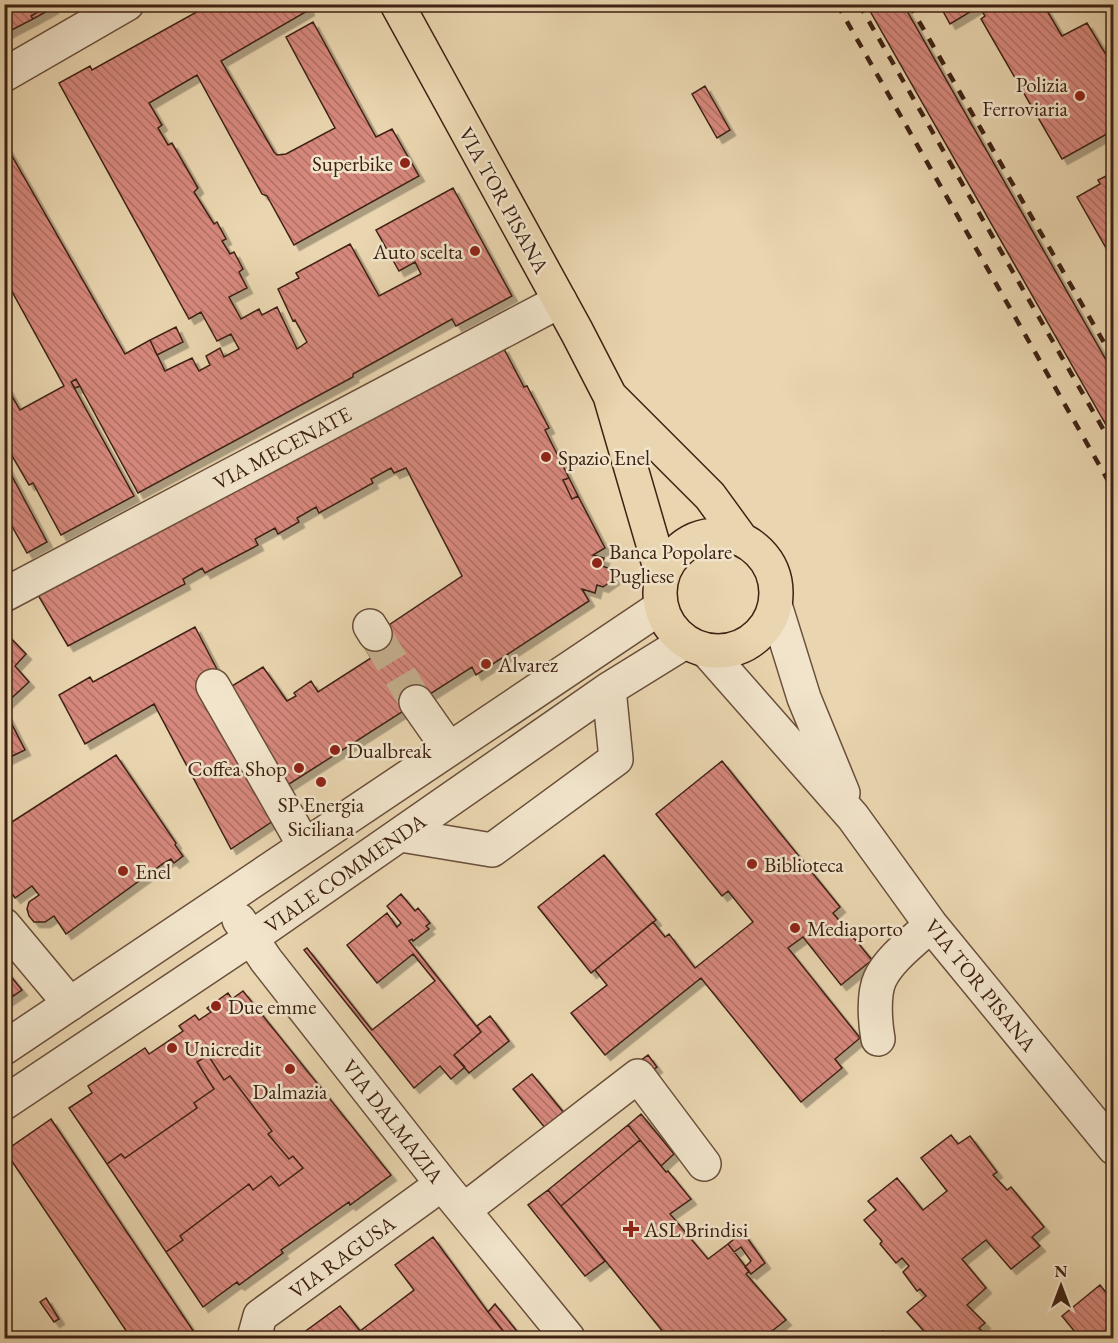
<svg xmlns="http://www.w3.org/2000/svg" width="1118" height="1343" font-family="'EB Garamond',serif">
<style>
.building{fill:url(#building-back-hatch);stroke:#3e2113;stroke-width:1.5;filter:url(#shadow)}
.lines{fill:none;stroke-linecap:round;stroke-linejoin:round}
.minor-tunnel{stroke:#c7b190;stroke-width:33;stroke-dasharray:33 16;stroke-linecap:butt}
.minor-casing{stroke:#694e3a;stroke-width:36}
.major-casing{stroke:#3e2113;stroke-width:36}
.minor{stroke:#f1e4cb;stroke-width:33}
.major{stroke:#e9d5af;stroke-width:33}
.rail{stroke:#3e2113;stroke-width:4.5;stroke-dasharray:10 10;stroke-linecap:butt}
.poi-dot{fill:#8f2418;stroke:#f1e4cb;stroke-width:2}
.labels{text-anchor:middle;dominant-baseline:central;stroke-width:5;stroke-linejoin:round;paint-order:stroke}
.poi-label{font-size:21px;fill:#3e2113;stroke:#f1e4cb;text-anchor:start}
.street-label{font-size:21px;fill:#3e2113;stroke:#f1e4cb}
</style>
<defs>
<pattern id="building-back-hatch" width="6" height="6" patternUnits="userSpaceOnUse" patternTransform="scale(1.5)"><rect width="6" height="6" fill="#d7887d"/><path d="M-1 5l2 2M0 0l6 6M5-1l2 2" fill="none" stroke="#b06f65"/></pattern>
<filter id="shadow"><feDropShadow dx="5.5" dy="5.5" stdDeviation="0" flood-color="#0004"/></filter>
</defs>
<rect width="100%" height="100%" fill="#e9d5af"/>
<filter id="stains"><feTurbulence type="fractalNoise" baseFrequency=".00333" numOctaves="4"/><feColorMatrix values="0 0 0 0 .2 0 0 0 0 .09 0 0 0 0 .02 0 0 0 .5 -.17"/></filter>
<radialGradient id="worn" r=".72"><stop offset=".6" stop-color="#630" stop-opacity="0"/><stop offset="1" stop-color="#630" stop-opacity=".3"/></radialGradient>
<!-- building -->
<path class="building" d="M4 4H51L31 16 33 19 4 34Z
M51 4 53 8 33 19 31 16Z
M211 4H306L309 10 221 61 274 152 277 155 286 154 335 128 286 37 313 22 376 137 392 129 419 176 294 245 267 196 262 194 197 75 149 103 162 125 158 128 168 145 172 143 198 188 194 192 214 224 217 222 226 239 222 241 230 254 234 252 243 269 239 272 247 288 229 297 241 319 259 309 262 315 277 307 297 349 307 342 295 320 293 321 278 289 299 278 296 273 350 244 379 296 421 274 415 262 399 271 376 230 453 188 512 296 456 326 452 319 353 374V377L138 493 76 379 71 382 134 496 61 535 33 483 29 485 4 442V382L20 410 64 386 4 277V142L125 354 150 340 165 371 192 358 199 371 210 365 206 356 220 348 224 357 239 349 231 334 217 341 201 312 189 319 59 83 90 66 92 70Z
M866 4H903L1114 374V439Z
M939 4H973L975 9 950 24Z
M973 4H1043L1062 36 1087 23 1114 68V130L1062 159 981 19 985 16 979 6 975 9Z
M705 86 730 130 717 138 692 94Z
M1114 172V262L1077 197 1100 184 1098 180Z
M176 327 183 342 157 355 150 340Z
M503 347 524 387 527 386 549 428 545 430 569 478 563 480 572 499 578 496 605 548 593 555 604 558 602 566 608 568 614 579 603 587 597 585 595 593 582 589 589 601 476 675 472 667 283 788 227 689 263 667 287 701 296 696 294 693 311 681 318 692 371 658 362 643 462 576 406 468 394 473 391 468 371 479 373 483 319 513 316 507 297 518 299 522 278 534 275 528 255 539 258 545 205 573 202 568 183 579 185 584 68 646 38 595Z
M76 379 80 386 75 388 71 382Z
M4 461 47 542 27 553 4 512Z
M569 478 578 496 572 499 563 480Z
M195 627 221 677 276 819 231 849 154 704 85 744 59 695 90 677 93 682Z
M4 631 26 654 15 666 29 682 4 705Z
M4 709 25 750 4 760Z
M116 755 176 843 175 845 183 856 174 863 171 859 164 863 66 934 54 916 45 922H34L29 916 27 909 29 902 39 895 32 886 15 898 4 883V827Z
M722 761 840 907 833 913 872 960 841 985 803 937 788 948 860 1038 835 1059 842 1068 801 1102 701 978 605 1055 571 1013 607 985 595 970 653 922 665 937 669 934 695 968 753 922 728 891 722 896 656 814Z
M604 855 656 920 591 973 538 907Z
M401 894 415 911 418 908 430 923 426 926 429 929 413 941 412 939 409 941 481 1032 454 1055 465 1067 451 1079 440 1066 414 1088 304 950 307 948 372 1030 435 981 413 954 377 983 347 945 387 913 397 927 401 923 387 906Z
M4 968 22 990 4 1002Z
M243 991 391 1175 350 1205 349 1202 281 1250 283 1253 239 1285 237 1282 203 1307 166 1252 183 1240 180 1236 249 1184 253 1190 271 1176 279 1186 303 1168 293 1156 289 1159 268 1134 272 1131 230 1076 224 1080 208 1055 197 1062 214 1089 194 1103 197 1108 125 1158 121 1154 107 1164 69 1108 92 1093 88 1086 145 1048 149 1054 183 1031 179 1026 195 1015 199 1020 211 1012 207 1008 228 993 232 999Z
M490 1016 509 1041 469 1073 454 1055 481 1032 477 1026Z
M208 1055 224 1080 230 1076 272 1131 268 1134 289 1159 293 1156 303 1168 279 1186 271 1176 253 1190 249 1184 180 1236 183 1240 166 1252 107 1164 121 1154 125 1158 197 1108 194 1103 214 1089 197 1062Z
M648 1055 657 1067 649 1073 640 1061Z
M532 1074 565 1114 546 1129 513 1089Z
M641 1114 674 1154 661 1166 628 1125Z
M51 1119 198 1338H131L5 1151Z
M628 1125 640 1140 561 1206 548 1190Z
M951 1135 958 1144 970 1136 997 1172 993 1175 1007 1190 1011 1187 1044 1227 1032 1237 1040 1246 1011 1269 986 1240 962 1259 986 1288 967 1305 985 1323 979 1328 989 1338H930L907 1312 926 1296 920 1289 917 1291 903 1272 909 1266 902 1258 896 1263 880 1244 882 1241 864 1220 876 1210 868 1201 897 1178 923 1210 947 1191 921 1158Z
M640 1140 666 1172 668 1171 691 1199 670 1214 708 1259 728 1244 749 1271 746 1274 786 1320 763 1338H668L561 1206Z
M548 1190 605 1261 585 1276 528 1205Z
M743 1232 765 1263 751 1274 745 1267 751 1261 741 1247 734 1252 728 1244Z
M433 1237 488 1312 509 1338H366L360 1331 414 1290 395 1265Z
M1100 1285 1108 1295 1114 1290V1338H1080L1062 1316Z
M46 1298 59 1319 54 1322 40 1302Z
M495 1304 520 1335 517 1338H509L488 1312Z
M340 1306 366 1338H296Z
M883 1331 890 1338H874Z"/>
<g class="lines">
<!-- minor-tunnel -->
<path class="minor-tunnel" d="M375 634 416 702"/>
<!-- minor casing -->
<g class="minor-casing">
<path id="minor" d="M4 75 127 4
M4 595 560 301
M776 608 804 698 843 793
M370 626 375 634
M707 651 853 817 931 925 1114 1148
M213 686 304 845
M416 702 449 749
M401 835 492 850 616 759 609 689
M239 920 266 960 442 1184 568 1338
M4 925 70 1004
M878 1039C875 1022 873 994 880 979 889 959 915 940 931 925
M4 1048 661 607
M4 1103 251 938 609 689 685 642
M464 1210 638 1076 704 1164
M254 1338 260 1316 442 1184"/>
</g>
<!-- major casing -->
<g class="major-casing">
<path id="major" d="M397 4 577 332 610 396 662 575
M612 398 710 496 742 540
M660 593a58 58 0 1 1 116 0a58 58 0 1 1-116 0Z"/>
</g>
<!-- minor -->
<use href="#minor" class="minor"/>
<!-- major -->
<use href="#major" class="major"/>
<!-- rail -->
<path class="rail" d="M837 4 1114 491
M859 4 1114 448
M909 4 1114 360"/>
</g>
<!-- markers -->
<g class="poi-dot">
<circle cx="1080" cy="96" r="6"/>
<circle cx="405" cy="163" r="6"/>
<circle cx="475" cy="251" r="6"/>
<circle cx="546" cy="457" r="6"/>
<circle cx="597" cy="563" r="6"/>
<circle cx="486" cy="664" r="6"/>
<circle cx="335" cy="750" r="6"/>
<circle cx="299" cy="768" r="6"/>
<circle cx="321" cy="782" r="6"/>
<circle cx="752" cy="864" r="6"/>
<circle cx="123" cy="871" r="6"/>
<circle cx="795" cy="928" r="6"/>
<circle cx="216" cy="1006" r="6"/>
<circle cx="172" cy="1048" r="6"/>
<circle cx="290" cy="1069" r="6"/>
<path d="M628 1220h6v6h6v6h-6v6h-6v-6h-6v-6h6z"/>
</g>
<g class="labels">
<!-- poi labels -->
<g class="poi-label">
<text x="1068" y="84" text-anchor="end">Polizia<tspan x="1068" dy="24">Ferroviaria</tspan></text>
<text x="393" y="163" text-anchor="end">Superbike</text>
<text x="463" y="251" text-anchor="end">Auto scelta</text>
<text x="558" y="457">Spazio Enel</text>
<text x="609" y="551">Banca Popolare<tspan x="609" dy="24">Pugliese</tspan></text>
<text x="498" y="664">Alvarez</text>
<text x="347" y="750">Dualbreak</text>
<text x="287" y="768" text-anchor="end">Coffea Shop</text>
<text x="321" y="804" text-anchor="middle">SP Energia<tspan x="321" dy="24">Siciliana</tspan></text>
<text x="764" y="864">Biblioteca</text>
<text x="135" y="871">Enel</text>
<text x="807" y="928">Mediaporto</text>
<text x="228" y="1006">Due emme</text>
<text x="184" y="1048">Unicredit</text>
<text x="290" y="1091" text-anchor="middle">Dalmazia</text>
<text x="644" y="1229">ASL Brindisi</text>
</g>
<!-- street labels -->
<g class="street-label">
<text transform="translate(504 200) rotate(61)">VIA TOR PISANA</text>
<text transform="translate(282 448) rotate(-28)">VIA MECENATE</text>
<text transform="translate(345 873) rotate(-35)">VIALE COMMENDA</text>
<text transform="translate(981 985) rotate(51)">VIA TOR PISANA</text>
<text transform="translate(393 1121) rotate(52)">VIA DALMAZIA</text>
<text transform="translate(342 1257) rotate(-36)">VIA RAGUSA</text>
</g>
</g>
<!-- margin -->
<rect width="1118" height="1343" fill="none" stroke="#e9d5af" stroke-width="24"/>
<rect x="6" y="6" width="1106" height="1331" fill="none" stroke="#3e2113" stroke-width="3"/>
<rect x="12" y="12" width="1094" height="1319" fill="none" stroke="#3e2113" stroke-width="1.5"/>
<!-- north arrow -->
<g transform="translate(1061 1286)" stroke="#f1e4cb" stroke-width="4.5" paint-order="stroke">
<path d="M0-4.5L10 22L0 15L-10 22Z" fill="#3e2113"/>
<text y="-9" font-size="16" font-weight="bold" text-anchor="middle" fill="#3e2113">N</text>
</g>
<rect width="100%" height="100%" filter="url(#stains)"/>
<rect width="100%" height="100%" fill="url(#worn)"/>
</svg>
